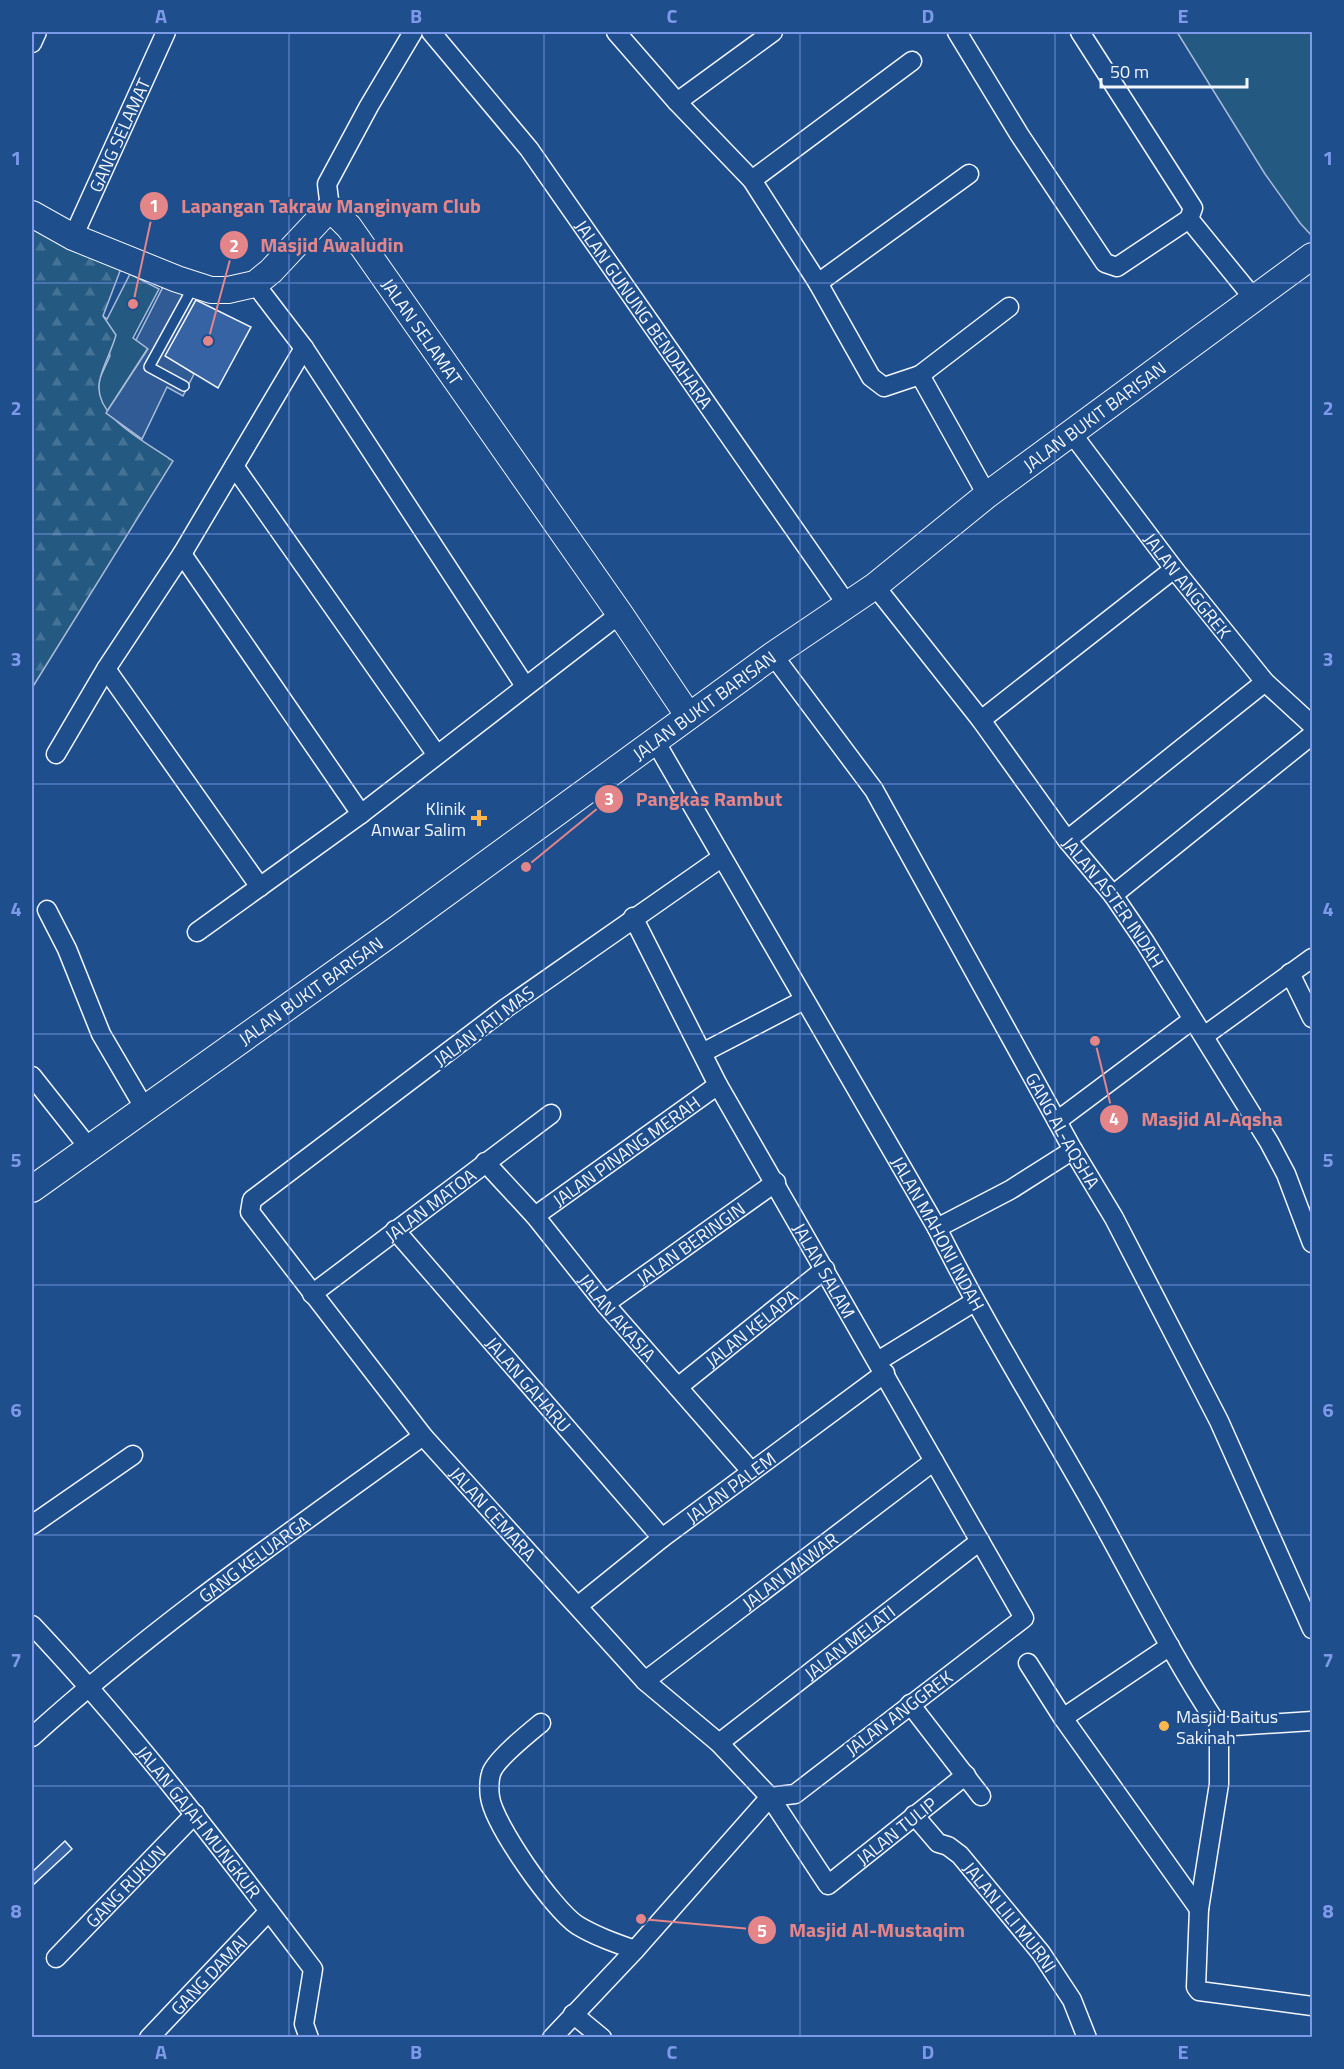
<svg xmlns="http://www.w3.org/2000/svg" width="1344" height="2069" font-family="'Titillium Web',sans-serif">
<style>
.grass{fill:#245a82;stroke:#a8bbd7;stroke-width:1.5}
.forest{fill:url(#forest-firs);stroke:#a8bbd7;stroke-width:1.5}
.parking{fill:#305b95;stroke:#a8bbd7;stroke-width:1.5}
.building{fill:#3563a3;stroke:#f2f6ff;stroke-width:1.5}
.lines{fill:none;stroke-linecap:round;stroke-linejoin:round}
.lane-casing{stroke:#f2f6ff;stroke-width:12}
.street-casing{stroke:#f2f6ff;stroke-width:21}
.secondary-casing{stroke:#f2f6ff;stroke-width:28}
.lane{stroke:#1f4e8c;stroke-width:9}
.street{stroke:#1f4e8c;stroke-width:18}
.secondary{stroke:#1f4e8c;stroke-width:26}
.grid{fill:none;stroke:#7d9aea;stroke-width:1.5;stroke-opacity:0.55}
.poi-dot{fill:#ffb74d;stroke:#1f4e8c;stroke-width:2}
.labels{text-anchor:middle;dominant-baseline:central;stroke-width:4.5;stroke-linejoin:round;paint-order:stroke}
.street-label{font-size:18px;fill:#f2f6ff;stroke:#1f4e8c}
.poi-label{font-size:18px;fill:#f2f6ff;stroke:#1f4e8c;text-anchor:end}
.leader{fill:none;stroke:#e38589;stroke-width:2}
.callout-dot{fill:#e38589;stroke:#1f4e8c;stroke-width:2}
.mark-label{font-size:18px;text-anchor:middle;font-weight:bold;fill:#fff}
.callout-label{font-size:20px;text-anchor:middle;font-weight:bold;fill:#e38589;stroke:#1f4e8c;stroke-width:4.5;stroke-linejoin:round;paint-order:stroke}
.neatline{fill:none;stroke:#7d9aea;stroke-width:2}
.grid-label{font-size:20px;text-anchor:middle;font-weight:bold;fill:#7d9aea}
</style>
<defs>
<pattern id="forest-firs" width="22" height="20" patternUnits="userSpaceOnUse" patternTransform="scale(1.5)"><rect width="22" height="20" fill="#245a82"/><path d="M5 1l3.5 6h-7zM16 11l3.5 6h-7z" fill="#447295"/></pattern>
</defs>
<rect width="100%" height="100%" fill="#1f4e8c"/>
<!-- grass -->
<path class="grass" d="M1177 32H1312V236L1300 223 1265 174Z
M130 274 159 289 133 338 148 348 106 413 98 399 99 380 110 356 103 316 107 319Z"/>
<!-- forest -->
<path class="forest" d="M32 214 125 258 103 316 116 335C112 350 103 365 100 379 90 416 147 442 173 461L32 688Z"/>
<!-- parking -->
<path class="parking" d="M165 283 198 296 166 355 194 374 183 396 167 387 142 439 106 413 148 349 136 340Z"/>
<!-- building -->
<path class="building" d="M196 300 251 327 218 388 165 356Z
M65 1841 72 1849 32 1886V1872Z"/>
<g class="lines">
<!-- lane casing -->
<g class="lane-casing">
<path id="lane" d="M184 386 149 367 193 287"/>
</g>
<!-- street casing -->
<g class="street-casing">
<g id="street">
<path id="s1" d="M431 32 529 149 848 606"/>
<path d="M616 32 677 102 752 180 818 283 871 377 884 387 920 375 987 495"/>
<path d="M957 32 1019 134 1105 263 1117 267 1189 219 1193 208 1080 32"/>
<path d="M32 43 37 32"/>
<path d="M677 102 773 32"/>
<path d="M752 180 912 61"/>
<path d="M330 208 327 184 369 106 413 32"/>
<path d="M1189 219 1255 300"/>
<path id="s2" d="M73 237 166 32"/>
<path d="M818 283 969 174"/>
<path d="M255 284 304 348 525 686"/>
<path d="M920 375 1009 307"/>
<path id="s3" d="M1073 435 1174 569 1265 682 1312 725"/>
<path d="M234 466 437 755"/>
<path d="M182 554 361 814"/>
<path id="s4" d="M875 586 981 720 1067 840 1113 895 1145 942 1269 1142 1286 1174 1312 1243"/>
<path id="s5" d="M773 655 874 790 1073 1150 1114 1218 1219 1421 1312 1629"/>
<path d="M106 669 260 887"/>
<path d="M981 720 1174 569"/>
<path id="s6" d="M655 741 937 1228C984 1322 1039 1410 1091 1502 1133 1577 1171 1655 1219 1727"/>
<path d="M56 754 106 669 182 554 304 348"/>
<path d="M1067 840 1265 682"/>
<path id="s7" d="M721 858 506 1008 252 1200 250 1212 423 1436 645 1681 719 1743 770 1797 828 1885 966 1775"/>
<path d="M1113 895 1312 735"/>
<path d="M47 910 67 949 101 1034 145 1109"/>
<path id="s8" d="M633 917 718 1085 1024 1618 795 1794 770 1797"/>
<path d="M197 932 361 814 620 614"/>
<path d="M1290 973 1312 1018"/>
<path d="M1204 1036 1312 958"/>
<path d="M704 1052 804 1000"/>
<path d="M32 1076 89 1148"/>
<path d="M1057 1121 1192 1020"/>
<path id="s9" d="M485 1162 535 1216 605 1304 751 1471"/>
<path id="s10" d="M535 1216 718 1085"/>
<path d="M937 1228 1010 1190 1073 1150"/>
<path id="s11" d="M395 1230 662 1538"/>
<path id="s12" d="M312 1294 551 1114"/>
<path id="s13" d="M605 1304 776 1182"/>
<path d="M878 1361 974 1302"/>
<path id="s14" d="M678 1387 825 1269"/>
<path d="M32 1525 133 1455"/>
<path id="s15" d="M579 1605 662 1538 885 1373"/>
<path id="s16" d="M32 1625C134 1733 223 1850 313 1969L304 2024 309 2038"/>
<path d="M1028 1663 1063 1718 1199 1909"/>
<path id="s17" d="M645 1681 934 1461"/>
<path d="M910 1704 981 1796"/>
<path d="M1063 1718 1170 1646"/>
<path d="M541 1723C530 1732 494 1761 491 1774 489 1780 489 1791 490 1797 494 1825 553 1909 577 1925 595 1936 615 1943 635 1950"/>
<path d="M1219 1727V1784L1199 1909 1196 1987 1199 1991 1312 2006"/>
<path d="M1219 1727 1312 1721"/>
<path id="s18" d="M32 1737C153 1627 290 1532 423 1436"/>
<path id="s19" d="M719 1743 980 1541"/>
<path id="s20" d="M914 1815 938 1843 948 1846 960 1855 1041 1953 1072 2000 1087 2038"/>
<path id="s21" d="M56 1958 195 1814"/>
<path d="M573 2014 602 2038"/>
<path id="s22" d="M149 2038 269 1911"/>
<path d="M552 2038 635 1950 770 1797"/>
</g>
</g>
<!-- secondary casing -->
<g class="secondary-casing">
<g id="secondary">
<path id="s23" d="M32 214 73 237 177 279 211 290H228L255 284 271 271 330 208 349 227 620 614 688 715"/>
<path id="s24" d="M32 1189 397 929 773 655 875 586 987 495 1312 256"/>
</g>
</g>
<!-- lane -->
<use href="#lane" class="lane"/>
<!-- street -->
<use href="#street" class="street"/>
<!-- secondary -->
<use href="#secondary" class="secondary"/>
</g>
<!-- grid -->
<path class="grid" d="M289 32V2038M544 32V2038M800 32V2038M1055 32V2038M32 283H1312M32 534H1312M32 784H1312M32 1034H1312M32 1285H1312M32 1535H1312M32 1786H1312"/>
<!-- markers -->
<g class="poi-dot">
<path d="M476 809h6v6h6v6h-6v6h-6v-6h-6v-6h6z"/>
<circle cx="1164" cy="1726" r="6"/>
</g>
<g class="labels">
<!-- street labels -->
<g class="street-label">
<text stroke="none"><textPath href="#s2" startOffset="112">GANG SELAMAT</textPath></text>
<text stroke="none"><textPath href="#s1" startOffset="354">JALAN GUNUNG BENDAHARA</textPath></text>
<text stroke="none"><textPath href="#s23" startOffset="501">JALAN SELAMAT</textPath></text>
<text stroke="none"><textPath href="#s24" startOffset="1314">JALAN BUKIT BARISAN</textPath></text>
<text stroke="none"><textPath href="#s3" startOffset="189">JALAN ANGGREK</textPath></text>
<text stroke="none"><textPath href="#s24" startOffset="828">JALAN BUKIT BARISAN</textPath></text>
<text stroke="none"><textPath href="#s4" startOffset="396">JALAN ASTER INDAH</textPath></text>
<text stroke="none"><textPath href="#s24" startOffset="342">JALAN BUKIT BARISAN</textPath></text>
<text transform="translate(484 1026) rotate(-37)">JALAN JATI MAS</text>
<text stroke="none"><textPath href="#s5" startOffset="558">GANG AL-AQSHA</textPath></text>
<text stroke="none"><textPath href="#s10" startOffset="112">JALAN PINANG MERAH</textPath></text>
<text stroke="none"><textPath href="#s12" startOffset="148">JALAN MATOA</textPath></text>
<text stroke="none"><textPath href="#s6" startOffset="568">JALAN MAHONI INDAH</textPath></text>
<text stroke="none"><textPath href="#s13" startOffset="105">JALAN BERINGIN</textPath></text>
<text stroke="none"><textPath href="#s8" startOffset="402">JALAN SALAM</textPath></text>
<text stroke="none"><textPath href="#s9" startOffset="204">JALAN AKASIA</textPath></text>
<text stroke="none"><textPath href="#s14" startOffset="94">JALAN KELAPA</textPath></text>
<text stroke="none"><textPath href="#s11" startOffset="204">JALAN GAHARU</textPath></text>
<text stroke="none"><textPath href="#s15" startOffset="192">JALAN PALEM</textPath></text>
<text stroke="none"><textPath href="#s7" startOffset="980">JALAN CEMARA</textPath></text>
<text stroke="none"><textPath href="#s18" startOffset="285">GANG KELUARGA</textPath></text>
<text stroke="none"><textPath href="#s17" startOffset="182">JALAN MAWAR</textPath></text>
<text stroke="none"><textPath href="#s19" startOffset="165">JALAN MELATI</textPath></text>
<text transform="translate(899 1713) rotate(-37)">JALAN ANGGREK</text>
<text stroke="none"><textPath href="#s16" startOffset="258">JALAN GAJAH MUNGKUR</textPath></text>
<text stroke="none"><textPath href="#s7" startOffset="1570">JALAN TULIP</textPath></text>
<text stroke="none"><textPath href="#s21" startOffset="100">GANG RUKUN</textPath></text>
<text stroke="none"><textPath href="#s20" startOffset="142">JALAN LILI MURNI</textPath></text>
<text stroke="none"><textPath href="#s22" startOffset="87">GANG DAMAI</textPath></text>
</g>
<!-- poi labels -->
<g class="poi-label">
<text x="466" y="808">Klinik<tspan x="466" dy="21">Anwar Salim</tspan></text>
<text x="1176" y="1716" text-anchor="start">Masjid Baitus<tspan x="1176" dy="21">Sakinah</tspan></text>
</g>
</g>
<!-- callouts -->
<path class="leader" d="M133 304L154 206M208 341L234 245M526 867L609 799M1095 1041L1114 1119M641 1919L762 1930"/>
<g class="callout-dot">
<circle cx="133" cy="304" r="6"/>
<circle cx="208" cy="341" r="6"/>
<circle cx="526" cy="867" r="6"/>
<circle cx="1095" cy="1041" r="6"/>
<circle cx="641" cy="1919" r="6"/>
<circle cx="154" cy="206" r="15"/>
<circle cx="234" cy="245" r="15"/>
<circle cx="609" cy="799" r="15"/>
<circle cx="1114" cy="1119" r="15"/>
<circle cx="762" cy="1930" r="15"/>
</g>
<g class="mark-label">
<text x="154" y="212">1</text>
<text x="234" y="252">2</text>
<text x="609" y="805">3</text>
<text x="1114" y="1125">4</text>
<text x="762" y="1937">5</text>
</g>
<g class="callout-label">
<text x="331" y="213">Lapangan Takraw Manginyam Club</text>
<text x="332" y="252">Masjid Awaludin</text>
<text x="709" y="806">Pangkas Rambut</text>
<text x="1212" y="1126">Masjid Al-Aqsha</text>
<text x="877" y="1937">Masjid Al-Mustaqim</text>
</g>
<!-- border -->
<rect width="1344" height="2069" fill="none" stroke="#1f4e8c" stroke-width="66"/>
<!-- scale -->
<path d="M1101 78v9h146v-9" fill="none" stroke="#f2f6ff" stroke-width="3"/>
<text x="1110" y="78" font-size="18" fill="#f2f6ff" stroke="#1f4e8c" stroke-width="4.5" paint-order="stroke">50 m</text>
<rect x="33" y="33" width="1278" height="2003" class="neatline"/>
<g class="grid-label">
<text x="161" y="23">A</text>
<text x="416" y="23">B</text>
<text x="672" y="23">C</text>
<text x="928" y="23">D</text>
<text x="1183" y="23">E</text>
<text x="16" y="165">1</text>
<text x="1328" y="165">1</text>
<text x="16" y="415">2</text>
<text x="1328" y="415">2</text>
<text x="16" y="666">3</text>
<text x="1328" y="666">3</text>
<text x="16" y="916">4</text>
<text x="1328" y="916">4</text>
<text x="16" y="1167">5</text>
<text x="1328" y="1167">5</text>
<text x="16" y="1417">6</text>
<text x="1328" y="1417">6</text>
<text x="16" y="1667">7</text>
<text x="1328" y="1667">7</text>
<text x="16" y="1918">8</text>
<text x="1328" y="1918">8</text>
<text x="161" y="2059">A</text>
<text x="416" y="2059">B</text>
<text x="672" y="2059">C</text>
<text x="928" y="2059">D</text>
<text x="1183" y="2059">E</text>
</g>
</svg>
